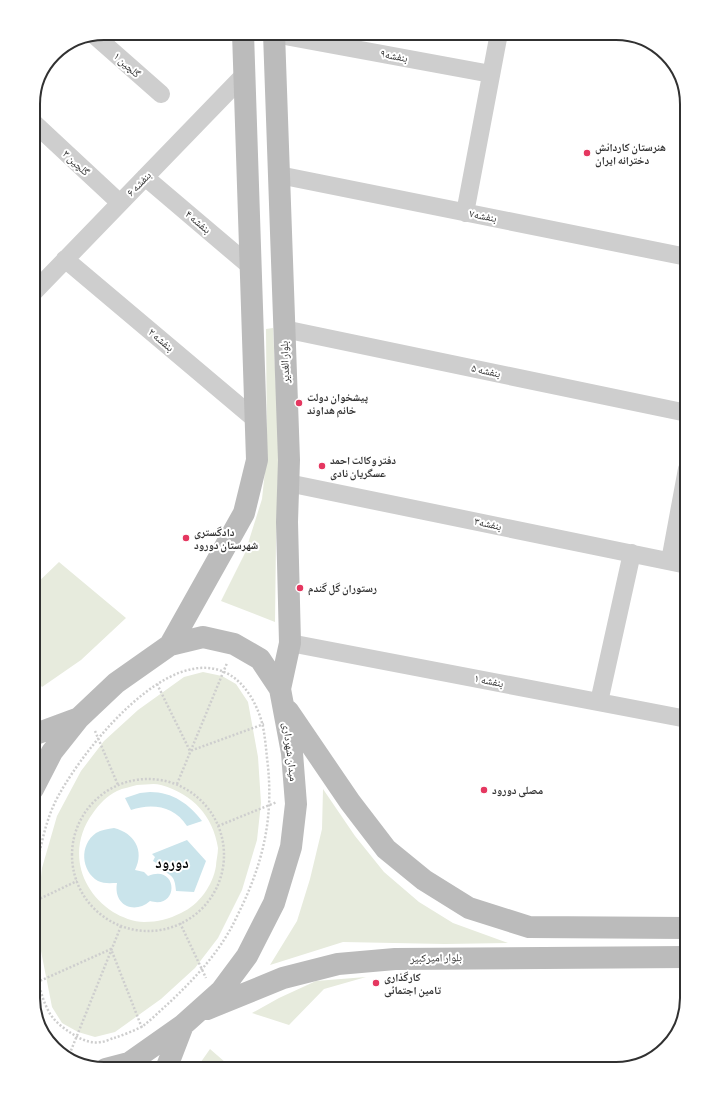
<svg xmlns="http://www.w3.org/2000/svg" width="720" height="1102" font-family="'Alegreya Sans','Noto Naskh Arabic',sans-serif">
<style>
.green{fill:#e7ebdd;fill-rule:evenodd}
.water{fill:#cae4eb}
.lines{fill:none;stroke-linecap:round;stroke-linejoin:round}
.path{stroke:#cecece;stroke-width:2.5;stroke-dasharray:2 2;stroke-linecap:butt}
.street{stroke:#cecece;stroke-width:18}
.secondary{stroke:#bbb;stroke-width:22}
.poi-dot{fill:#e53760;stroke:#fff;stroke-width:1.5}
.labels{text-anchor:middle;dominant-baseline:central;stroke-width:4;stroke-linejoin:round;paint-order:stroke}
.street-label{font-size:11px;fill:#313131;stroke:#fff}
.poi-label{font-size:11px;font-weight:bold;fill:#313131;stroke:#fff;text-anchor:start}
.district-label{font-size:15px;font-weight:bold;fill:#000;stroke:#fff}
.rim{fill:none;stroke:#313131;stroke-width:2}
</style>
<rect width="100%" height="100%" fill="#fff"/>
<!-- green -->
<path class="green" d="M273 328 279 448 276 542 275 622 221 601 245 553 262 499 267 452 266 329Z
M59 562 126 618 81 660 42 687 33 677V587Z
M203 672 222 676 236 684 248 702 258 757 261 803 257 840 242 890 218 938 195 968 161 999 115 1032 95 1037 78 1032 62 1023 52 1007 41 951 38 905 42 868 57 816 81 771 104 741 138 710 184 677ZM137 785C145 785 154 783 161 785 193 794 213 816 218 848 218 854 216 861 216 866 213 885 199 905 181 913 169 919 158 922 144 922 134 922 121 917 113 912 78 889 68 847 93 813 99 804 107 796 117 791 123 788 131 787 137 785Z
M323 789 355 836 384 872 419 902 453 923 508 943 445 944 343 942 270 965 297 921 310 879 322 829Z
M366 977 324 989 289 1025 252 1013 279 998 316 981Z
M210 1049 233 1069H196Z"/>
<!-- water -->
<path class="water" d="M150 792C173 792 189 804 202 821L187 826C174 806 152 803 131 810L125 798 140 793Z
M114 828C134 833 145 850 135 870L144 872 148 876C178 863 180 910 150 901 134 915 113 905 117 883 111 883 104 884 98 881 81 871 79 845 96 833 101 830 108 829 114 828Z
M187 840 206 861 194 892 176 891C175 873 169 875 157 868L158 864 153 861 155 857 152 854Z"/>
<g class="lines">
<!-- path -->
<path class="path" d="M157 684 190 751 264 724
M95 731 118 785
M72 855a76 76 0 1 1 152 0a76 76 0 1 1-152 0Z
M177 784 227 663
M218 826 277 802
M33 902 77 881
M180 923 206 978
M33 951C35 969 40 996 49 1012 54 1021 63 1028 71 1033 80 1039 90 1044 101 1042 105 1042 110 1039 114 1038 123 1035 134 1031 143 1026 152 1019 161 1010 170 1002 193 980 214 958 230 930 234 923 238 914 242 906 265 857 274 812 267 758 266 748 265 737 263 727 259 708 247 685 230 675 170 639 85 748 60 793 44 820 40 853 33 883
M33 984 111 949 142 1028
M68 1058 121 926"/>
<!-- street -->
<path class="street" d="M274 34 491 74
M94 35 161 94
M33 122 120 203
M279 175 687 257
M145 177 251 267
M465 213 499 33
M65 259 256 420
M33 293 244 75
M284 329 687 413
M288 483 687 565
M670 561 687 469
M290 643 687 719
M599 702 632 553"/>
<!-- secondary -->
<path class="secondary" d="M274 33 289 460 287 522 290 643 280 689
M170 645 244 513 257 460 243 33
M288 711 350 802 386 849 424 880 469 908 529 927 687 928
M33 735 79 718
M33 789 52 752 79 718 116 683 170 645 203 637 234 644 260 659 280 689 292 753 296 804 291 847 274 903 247 956 221 991 183 1025 129 1063 106 1069
M207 1009 283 978 338 964 395 959 687 957
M166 1069 183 1025"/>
</g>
<!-- markers -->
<g class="poi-dot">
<circle cx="587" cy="153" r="4"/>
<circle cx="299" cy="403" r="4"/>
<circle cx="322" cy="466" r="4"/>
<circle cx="186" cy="538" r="4"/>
<circle cx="300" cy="588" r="4"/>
<circle cx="484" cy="790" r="4"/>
<circle cx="376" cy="983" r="4"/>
</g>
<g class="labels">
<!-- street labels -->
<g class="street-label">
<text transform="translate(394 56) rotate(11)">بنفشه۹</text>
<text transform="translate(127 65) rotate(42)">گلچین ۱</text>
<text transform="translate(76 163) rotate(43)">گلچین ۳</text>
<text transform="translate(139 184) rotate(-46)">بنفشه ۶</text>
<text transform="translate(483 216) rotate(11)">بنفشه۷</text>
<text transform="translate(198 222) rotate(40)">بنفشه ۴</text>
<text transform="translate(161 340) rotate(40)">بنفشه ۲</text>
<text transform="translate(285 362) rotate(-92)">بلوار الغدیر</text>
<text transform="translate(486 371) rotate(12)">بنفشه ۵</text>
<text transform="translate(488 524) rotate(12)">بنفشه۳</text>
<text transform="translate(489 681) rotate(11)">بنفشه ۱</text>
<text transform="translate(290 752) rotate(83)">میدان شهرداری</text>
<text transform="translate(436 958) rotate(-1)">بلوار امیرکبیر</text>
</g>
<!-- poi labels -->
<g class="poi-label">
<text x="595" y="147">هنرستان کاردانش<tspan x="595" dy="13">دخترانه ایران</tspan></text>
<text x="307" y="397">پیشخوان دولت<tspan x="307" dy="13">خانم هداوند</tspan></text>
<text x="330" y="460">دفتر وکالت احمد<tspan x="330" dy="13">عسگریان نادی</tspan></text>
<text x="194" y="532">دادگستری<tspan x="194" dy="13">شهرستان دورود</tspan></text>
<text x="308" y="588">رستوران گل گندم</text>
<text x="492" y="790">مصلی دورود</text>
<text x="384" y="977">کارگذاری<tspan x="384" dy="13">تامین اجتمائی</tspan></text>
</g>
<!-- district labels -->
<g class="district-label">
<text x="172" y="863">دورود</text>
</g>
</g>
<!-- crop -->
<path d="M0 0H720V1102H0ZM104 40H616A64 64 0 0 1 680 104V998A64 64 0 0 1 616 1062H104A64 64 0 0 1 40 998V104A64 64 0 0 1 104 40Z" fill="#fff" fill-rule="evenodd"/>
<path class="rim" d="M104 40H616A64 64 0 0 1 680 104V998A64 64 0 0 1 616 1062H104A64 64 0 0 1 40 998V104A64 64 0 0 1 104 40Z"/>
</svg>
